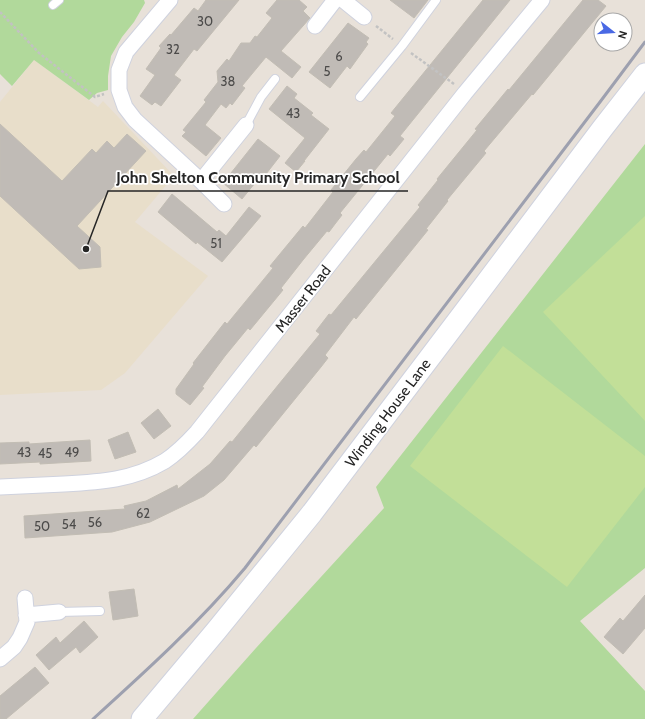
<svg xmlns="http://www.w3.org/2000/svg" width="645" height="719" font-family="Cabin,sans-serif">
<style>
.education{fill:#e8deca}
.green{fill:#b1d99b}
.pitch{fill:#c2df98}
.building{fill:#c0bbb6;stroke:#c2bdb4}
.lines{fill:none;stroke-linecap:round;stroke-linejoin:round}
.lane-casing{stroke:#cfd2de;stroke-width:10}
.street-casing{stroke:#cfd2de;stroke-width:17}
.secondary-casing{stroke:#cfd2de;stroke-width:23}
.path{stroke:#c2c2c2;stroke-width:2.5;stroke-dasharray:3 2;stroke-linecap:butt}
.lane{stroke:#fff;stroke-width:8}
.street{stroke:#fff;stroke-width:15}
.secondary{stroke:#fff;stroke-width:21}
.rail{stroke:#9da0af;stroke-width:3}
.labels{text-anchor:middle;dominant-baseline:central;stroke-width:3.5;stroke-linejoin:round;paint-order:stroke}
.number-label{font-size:13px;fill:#4c4b4a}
.street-label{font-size:15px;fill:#262626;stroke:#fff}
.leader{fill:none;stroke:#262626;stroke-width:1.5}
.callout-dot{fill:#262626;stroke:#fff;stroke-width:1.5}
.callout-label{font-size:16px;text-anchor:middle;font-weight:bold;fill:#262626;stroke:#fff;stroke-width:3.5;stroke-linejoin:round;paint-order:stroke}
</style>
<rect width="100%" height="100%" fill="#e8e1d9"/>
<!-- education -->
<path class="education" d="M34 60 98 107 103 101 174 176 135 222 208 276 125 373 101 390 0 395V102Z"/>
<!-- green -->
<path class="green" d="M0 0H144L145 3 134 22 122 37 111 56 108 76V90L97 93 89 100 34 60 12 86 0 74Z
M645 144V568L580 621 645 691V719H193L256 648 384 508 376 487Z"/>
<!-- pitch -->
<path class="pitch" d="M645 216V421L543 312Z
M503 346 645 456V487L567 587 410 466Z"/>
<!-- building -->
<path class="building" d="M206 0H239L197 51 194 49 174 75 181 80 161 106 155 102 152 105 140 96 155 75 146 69 161 48 159 46 170 34 171 35 194 8 198 11Z
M277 0H299L307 7 303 11 310 18 281 51 301 67 292 78 266 57 242 86 245 88 232 105 230 103 226 108 221 104 205 125 221 138 206 156 182 136 186 132 183 130 206 102 204 100 218 82 217 71 227 59 229 61 241 43H250L255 36 257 37 272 18 266 13Z
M390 0H428L414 18Z
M483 0H510L400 136 404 139 390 156 388 154 340 213 342 215 335 224 329 232 327 231 303 260 281 288 283 290 250 330 248 328 225 356 202 387 204 388 190 405 176 394V389L194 364 193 363 225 322 227 324 273 268 270 266 303 226 305 228 333 192 331 190 356 159 364 150 366 152 395 116 391 113Z
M583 0H598L606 6 533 95 532 94 484 151 486 153 447 200 448 201 426 229 428 230 356 319 354 317 325 355 328 358 321 367 256 447 254 445 224 480 204 496 150 522 112 532 25 538 24 516 125 509 124 506 146 501 177 485 178 489 210 464 230 441 232 442 279 384 320 334 316 331 329 314 331 315 420 207 418 205 438 180 437 179 477 130 475 129 508 89 509 90 523 73Z
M348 23 369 38 366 42 368 44 350 69 347 66 330 88 309 72Z
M287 86 297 94 294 98 313 113 311 115 329 129 304 161H305L296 172 285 163 305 138 269 109Z
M0 124 62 181 92 149 96 153 107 141 114 148 127 134 146 151 77 226 100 247 101 267 79 269 0 196Z
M258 139 280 156 266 174 264 172 242 199 223 183Z
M172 194 217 232 219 230 226 236 249 207 261 216 222 262 197 242 196 244 158 212Z
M158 409 171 426 154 439 141 423Z
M128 432 136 452 115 459 108 440Z
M90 440 91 461 40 464V462L0 464V443L29 442V444Z
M134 589 138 616 113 620 109 592Z
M645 595V628L623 654 604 637 620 618 623 621Z
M84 621 98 637 80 653 76 647 49 670 36 655 56 637 60 643Z
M35 667 49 683 6 719H0V696Z"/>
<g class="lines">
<!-- lane casing -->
<g class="lane-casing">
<path id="lane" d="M53 5 59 0
M360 97 402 46 436 0
M246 125 261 97 275 79
M59 612 100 611"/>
</g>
<!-- street casing -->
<g class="street-casing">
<path id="street" d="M170 0 126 52 119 70V90L125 107 135 120 201 181 224 204
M343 0 364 17
M315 26 335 0
M201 181 246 125
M0 487C21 486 43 485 64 484 101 482 133 480 165 461 177 453 187 443 197 432L465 93 542 0
M26 615 59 612
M0 659 14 647 20 638 27 622 25 598"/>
</g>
<!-- secondary casing -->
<g class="secondary-casing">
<path id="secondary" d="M142 719 216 631 312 513 465 311 602 129 645 74"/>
</g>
<!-- path -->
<path class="path" d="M0 12 39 53 95 97 104 94
M376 26 393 39
M411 53 454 84"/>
<!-- lane -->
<use href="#lane" class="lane"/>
<!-- street -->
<use href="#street" class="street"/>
<!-- secondary -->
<use href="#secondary" class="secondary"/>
<!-- rail -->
<path class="rail" d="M93 719C146 671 199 623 245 568L600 102 645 42"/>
</g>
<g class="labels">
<!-- number labels -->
<g class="number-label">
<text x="205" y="21">30</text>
<text x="173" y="49">32</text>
<text x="339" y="56">6</text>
<text x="327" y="71">5</text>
<text x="228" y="81">38</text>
<text x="293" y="113">43</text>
<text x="216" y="243">51</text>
<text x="24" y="452">43</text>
<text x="72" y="452">49</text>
<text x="45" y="453">45</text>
<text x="143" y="513">62</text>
<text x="95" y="522">56</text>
<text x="69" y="524">54</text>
<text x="42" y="526">50</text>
</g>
<!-- street labels -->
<g class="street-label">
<text transform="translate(303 299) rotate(-52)">Masser Road</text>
<text transform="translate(388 413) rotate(-53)">Winding House Lane</text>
</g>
</g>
<!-- callouts -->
<path class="leader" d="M86 249L108 191H408"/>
<circle class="callout-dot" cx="86" cy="249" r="4"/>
<g class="callout-label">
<text x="258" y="183">John Shelton Community Primary School</text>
</g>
<!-- north arrow -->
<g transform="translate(613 32) rotate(107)"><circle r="19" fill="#ffffff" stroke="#a8a8a8"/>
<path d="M0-3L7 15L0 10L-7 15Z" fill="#4a69e4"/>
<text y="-6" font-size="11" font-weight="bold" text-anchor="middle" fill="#262626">N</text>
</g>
</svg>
